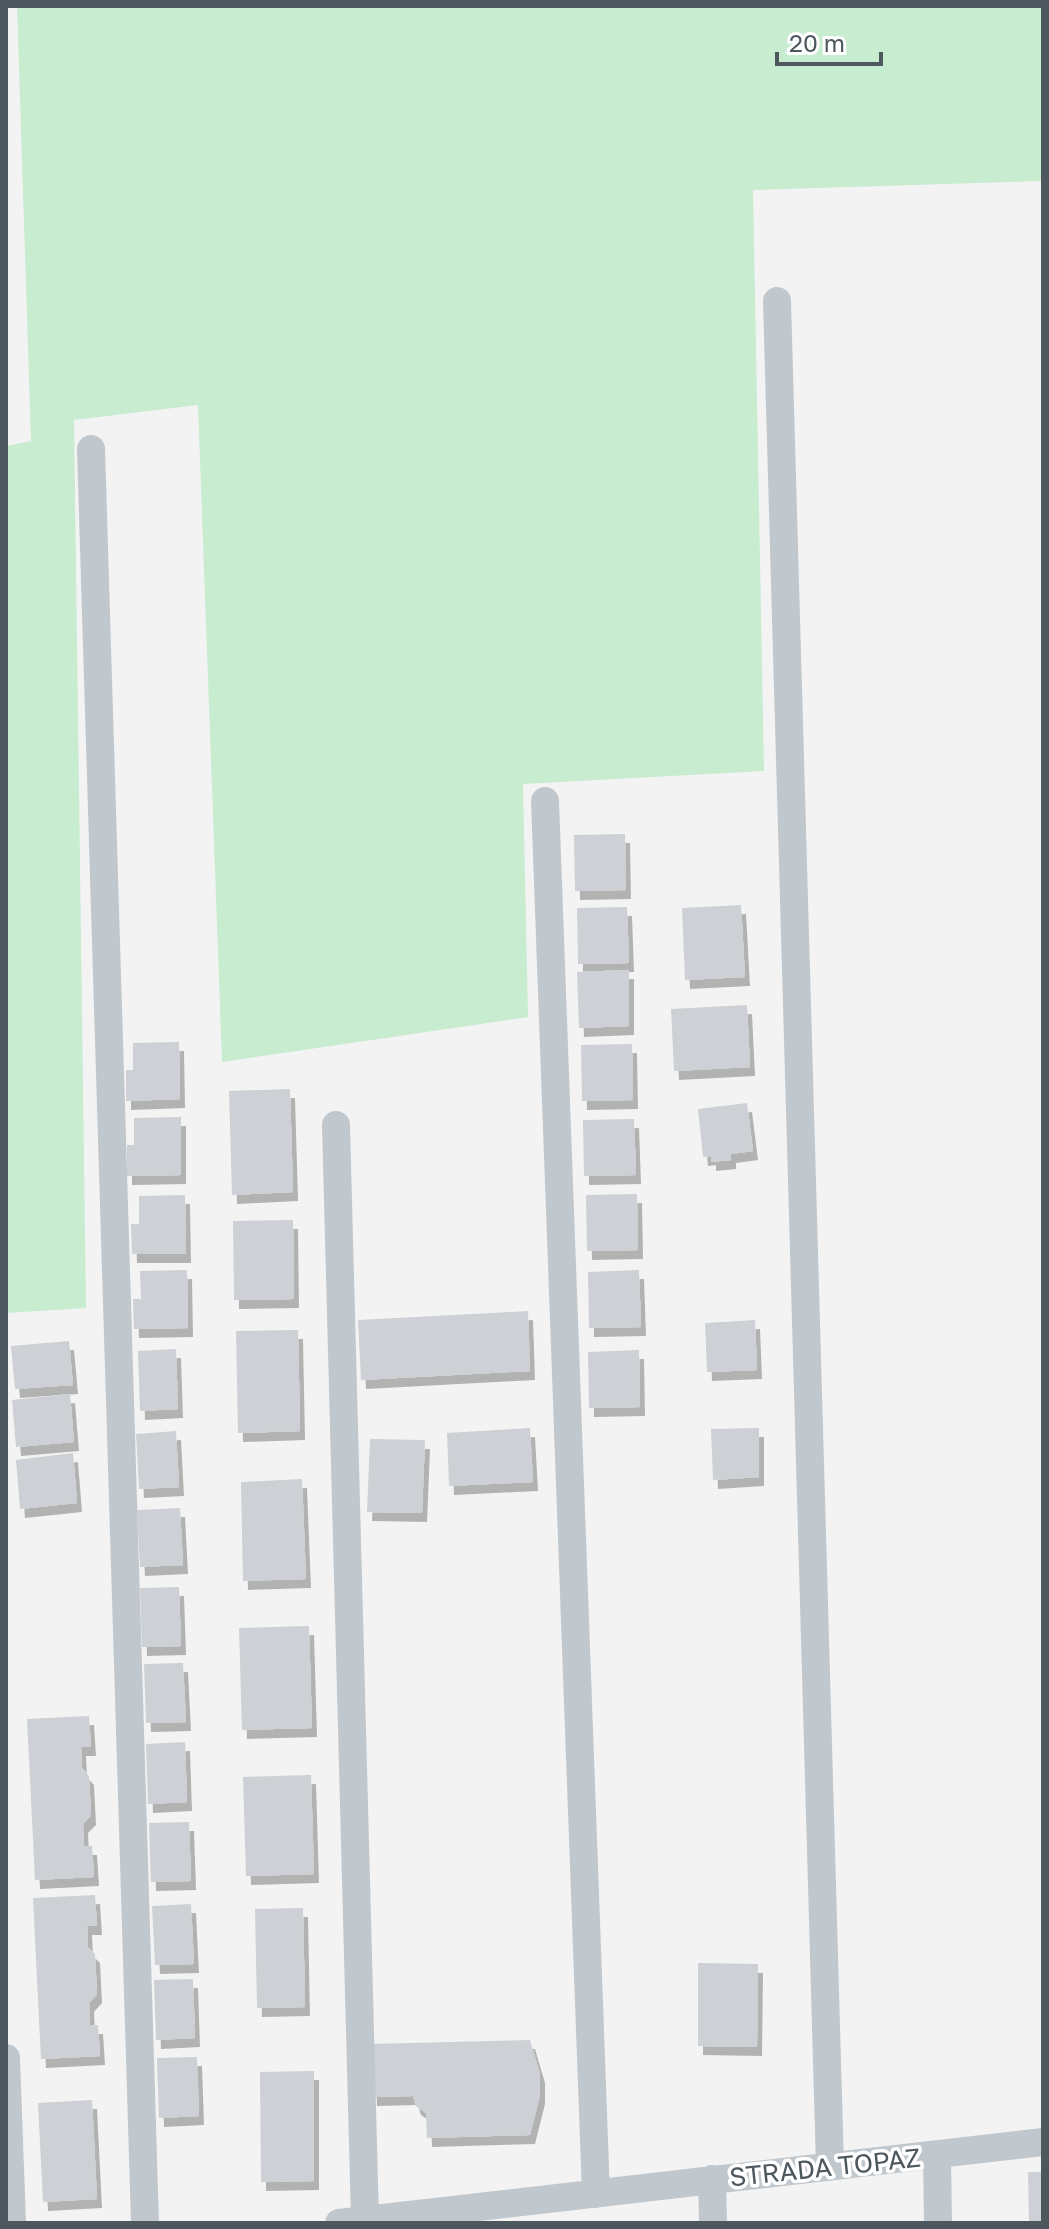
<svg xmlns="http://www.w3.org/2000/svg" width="1049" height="2229" font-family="'Golos Text',sans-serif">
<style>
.green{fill:#c7ecd0}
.building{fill:#cdd0d4;filter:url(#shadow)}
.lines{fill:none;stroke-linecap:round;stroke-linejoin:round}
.minor{stroke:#c0c8cd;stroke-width:28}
.labels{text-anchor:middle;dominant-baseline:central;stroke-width:7;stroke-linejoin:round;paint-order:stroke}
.street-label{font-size:26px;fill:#4c585e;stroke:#fff}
</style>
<defs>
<filter id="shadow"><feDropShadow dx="5" dy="9" stdDeviation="0" flood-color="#0004"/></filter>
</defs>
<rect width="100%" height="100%" fill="#f4f3f3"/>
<!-- green -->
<path class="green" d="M17 6H1043V181L753 190 764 771 523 784 528 1017 222 1062 198 405 74 420 86 1308 6 1313V446L31 441Z"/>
<!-- building -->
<path class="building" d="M625 834 626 890 575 891 574 835Z
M741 905 745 977 685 980 682 908Z
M627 907 629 963 578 964 577 908Z
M629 970V1026L579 1028 577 972Z
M747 1005 750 1067 674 1071 671 1009Z
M179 1042 180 1099 126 1101V1070H133V1043Z
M632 1044 633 1100 582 1101 581 1045Z
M290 1089 293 1192 232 1195 229 1091Z
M747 1103 753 1151 731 1154V1160L711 1162V1156L703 1157 698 1109Z
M181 1117V1175L127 1176V1145H134V1118Z
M634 1119 636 1175 584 1176 583 1120Z
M637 1194 638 1250 587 1251 586 1195Z
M185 1195 186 1254H132L131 1224H139V1196Z
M293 1220 294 1299 234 1300 233 1221Z
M187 1270 188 1328 134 1329 133 1299H141L140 1271Z
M639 1270 641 1327 589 1328 588 1272Z
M528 1311 530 1371 361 1380 358 1320Z
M755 1320 757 1370 707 1372 705 1323Z
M298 1330 300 1431 238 1433 236 1331Z
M69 1341 73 1385 15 1389 11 1346Z
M176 1349 178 1409 140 1411 138 1351Z
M639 1350 640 1407 589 1408 588 1352Z
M70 1394 74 1442 16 1447 12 1400Z
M530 1428 533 1482 449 1486 447 1433Z
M759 1428V1477L713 1480 711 1429Z
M176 1431 179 1487 139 1489 136 1434Z
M370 1439 425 1440 422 1513 367 1512Z
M73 1453 77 1503 20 1509 16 1460Z
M302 1479 306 1579 243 1581 241 1482Z
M180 1508 183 1565 140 1567 137 1510Z
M179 1587 181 1646 142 1647 140 1588Z
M309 1626 312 1728 242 1730 239 1628Z
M183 1663 186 1722 146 1723 144 1664Z
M89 1716 91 1747H81L82 1768 89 1776 91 1816 83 1824 84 1846H92L94 1877 35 1880 27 1719Z
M185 1742 187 1802 148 1804 146 1744Z
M311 1775 314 1874 246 1876 243 1777Z
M189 1822 191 1881 151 1882 149 1823Z
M95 1895 97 1926H87L88 1947 95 1954 97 1994 89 2003 90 2025H98L100 2056 41 2059 33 1898Z
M191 1904 194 1964 155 1965 152 1906Z
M303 1908 305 2007 257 2008 255 1909Z
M698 1963 758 1964 757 2047 698 2046Z
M193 1979 195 2038 156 2040 154 1980Z
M530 2040 540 2074V2095L530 2135 427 2138 426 2113 416 2106 413 2096 372 2097 370 2044Z
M197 2057 199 2116 159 2118 157 2058Z
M314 2071V2181L261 2182 260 2072Z
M92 2100 97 2199 43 2202 38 2103Z
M1028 2172H1043V2223H1029Z"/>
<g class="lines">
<!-- minor -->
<path class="minor" d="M777 301 830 2167
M91 449 145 2223
M545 801 596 2194
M336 1125 365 2220
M6 2058 12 2223
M937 2155 938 2223
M712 2179 713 2223
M339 2223 1043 2142"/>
</g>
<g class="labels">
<!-- street labels -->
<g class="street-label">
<text transform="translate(825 2167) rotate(-6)">STRADA TOPAZ</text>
</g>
</g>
<!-- border -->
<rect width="1049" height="2229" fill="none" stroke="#4c585e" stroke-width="16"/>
<!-- scale -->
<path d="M777 52v12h104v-12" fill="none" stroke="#4c585e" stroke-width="4"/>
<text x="789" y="52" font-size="24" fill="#4c585e" stroke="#ffffff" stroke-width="6" paint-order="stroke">20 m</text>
</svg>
